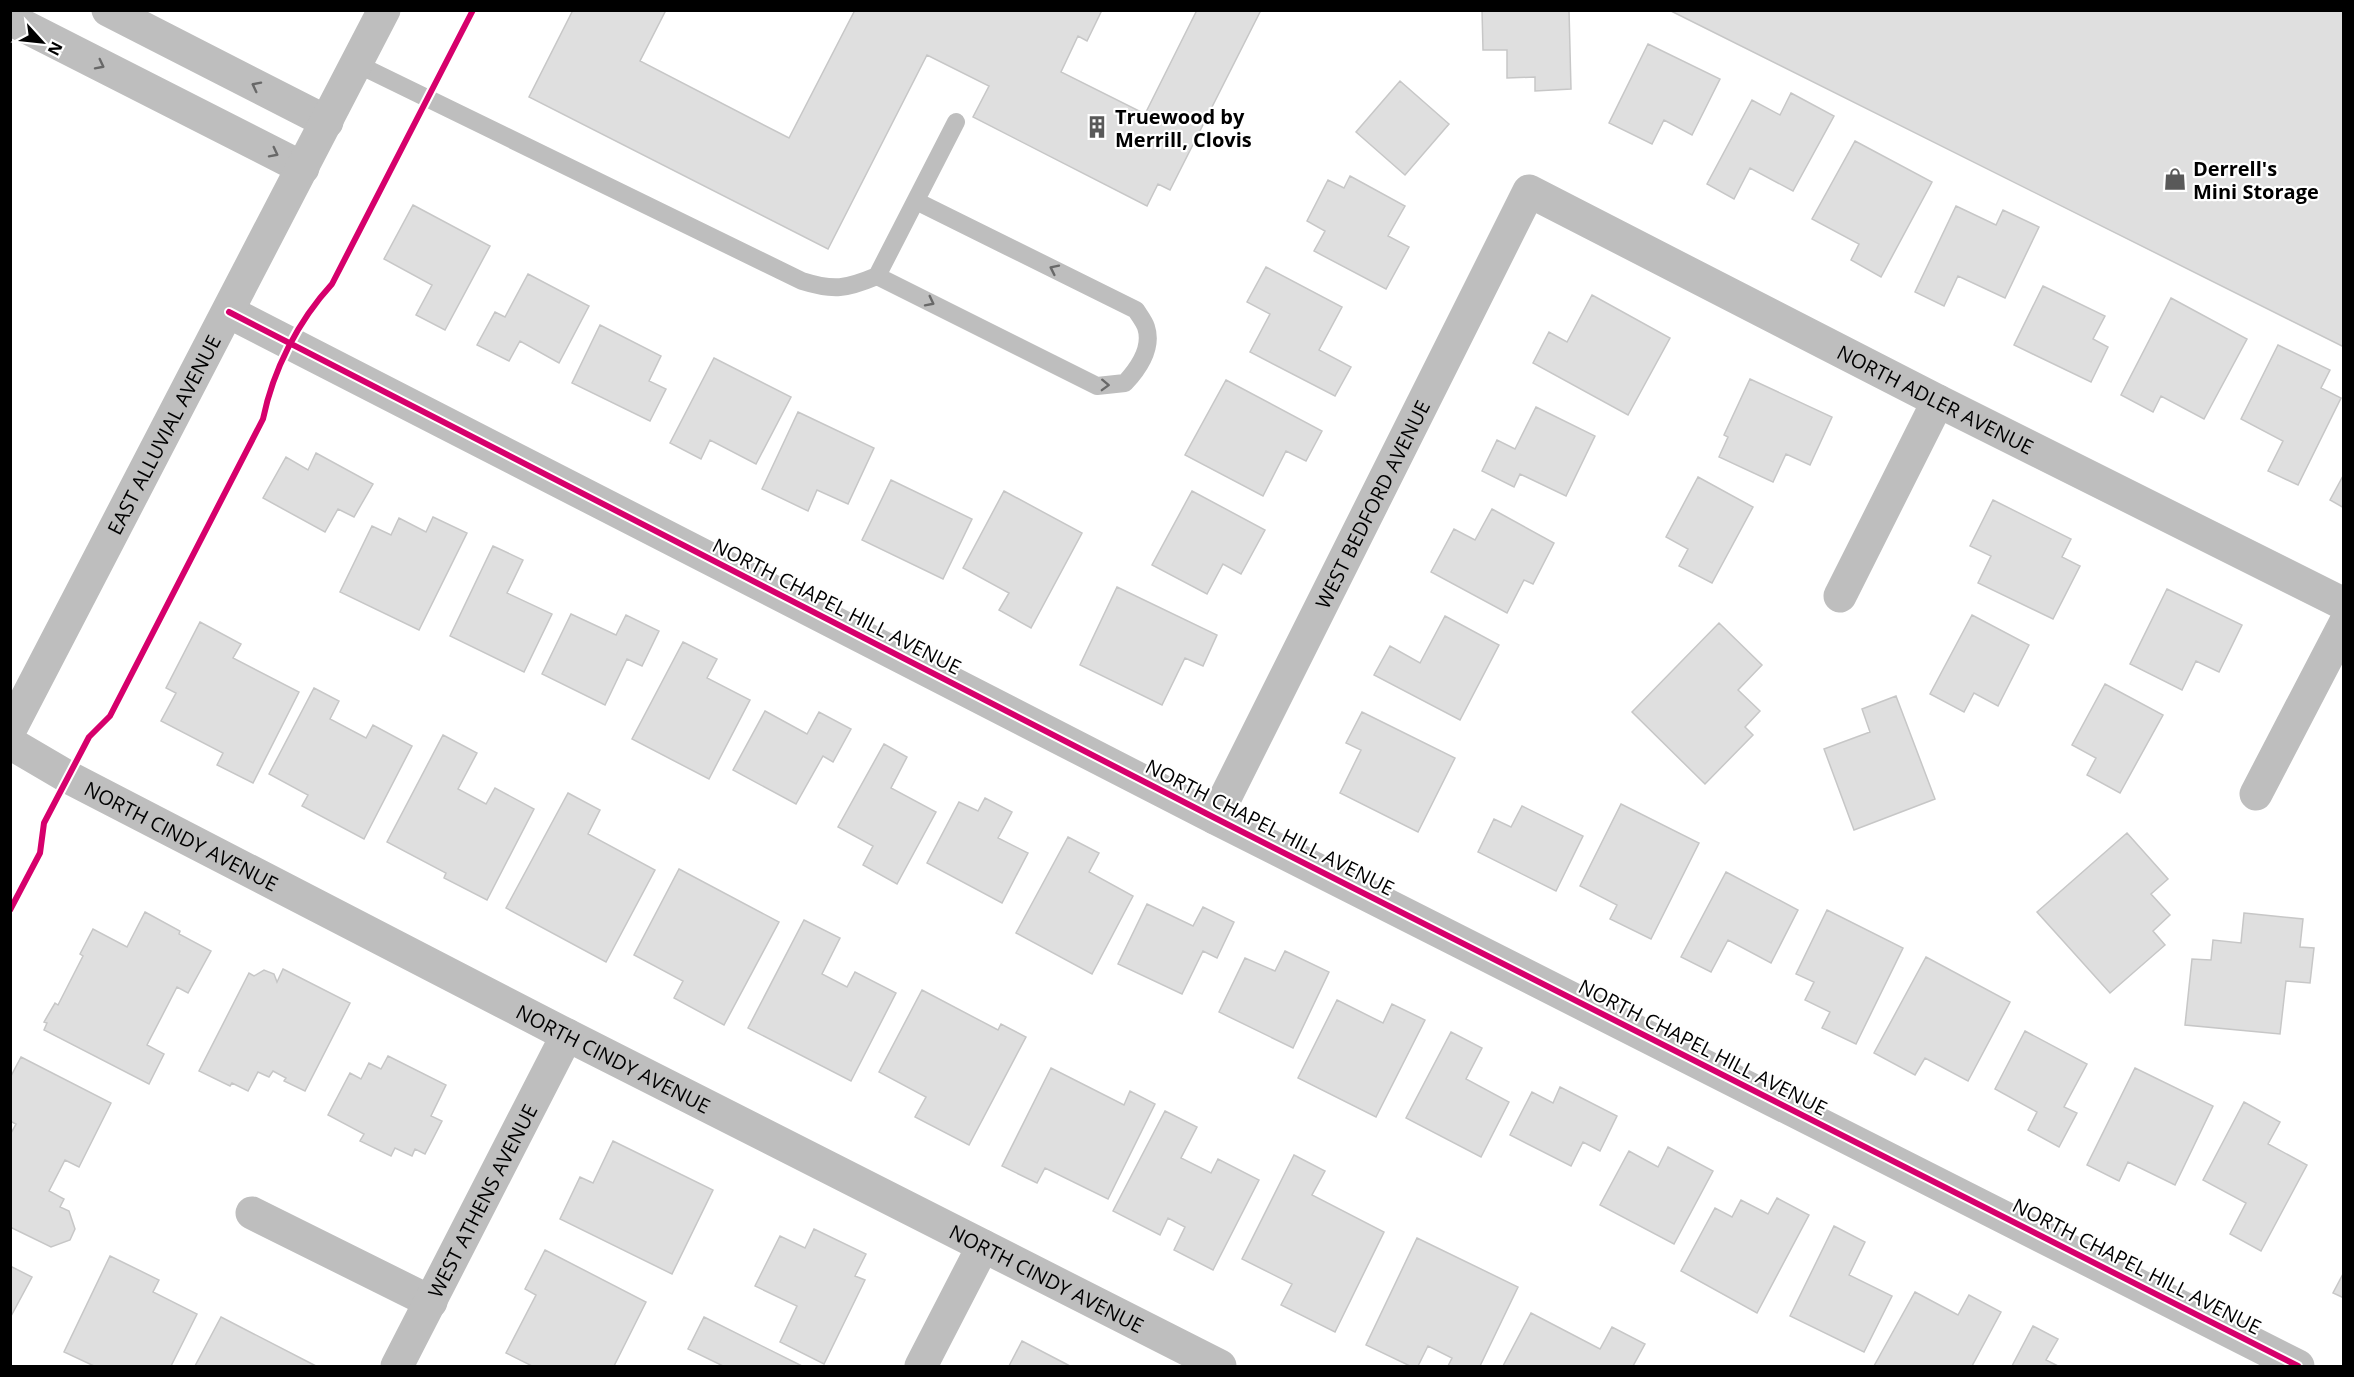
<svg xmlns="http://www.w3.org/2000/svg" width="2354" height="1377" font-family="'Open Sans',sans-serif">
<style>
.building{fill:#dfdfdf;stroke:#c7c7c7;stroke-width:1.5}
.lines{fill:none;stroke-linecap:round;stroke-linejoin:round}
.service{stroke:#bebebe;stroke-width:18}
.minor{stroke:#bebebe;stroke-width:33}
.tertiary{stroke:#bebebe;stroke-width:33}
.cycleway-casing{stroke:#fff;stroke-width:10}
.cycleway{stroke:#d6006c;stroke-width:6}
.oneway{stroke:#686868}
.labels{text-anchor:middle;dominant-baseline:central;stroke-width:4.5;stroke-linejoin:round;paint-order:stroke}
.poi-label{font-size:20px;font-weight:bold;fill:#000;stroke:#fff;text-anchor:start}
.street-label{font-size:20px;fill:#000;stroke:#fff}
</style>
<rect width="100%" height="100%" fill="#fff"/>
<!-- building -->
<path class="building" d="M573 10H666L640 61 789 138 855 10H1102L1087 41 1078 36 1061 72 1145 114 1197 10H1261L1170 190 1158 184 1147 206 973 117 989 86 927 55 828 249 529 97Z
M1482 10H1569L1571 89 1535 91V77L1507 78V50H1483Z
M1669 10H2344V347Z
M1648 44 1720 79 1692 135 1664 120 1652 144 1609 123Z
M1400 81 1449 124 1405 175 1356 132Z
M1791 93 1834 116 1793 191 1750 168 1734 199 1707 184 1752 100 1780 115Z
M1855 141 1932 182 1881 277 1851 260 1859 244 1812 219Z
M1350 176 1405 206 1388 236 1409 247 1386 289 1314 251 1325 231 1307 221 1328 180 1344 188Z
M413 205 490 246 445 330 416 315 432 285 384 259Z
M1956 206 1996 225 2003 210 2039 227 2005 298 1958 276 1944 306 1915 292Z
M1266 267 1342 307 1319 350 1351 367 1335 396 1250 352 1270 314 1247 302Z
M528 274 589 306 559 363 520 341 509 361 477 345 495 312 505 317Z
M2043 286 2105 316 2093 339 2108 347 2091 382 2014 345Z
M1592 295 1670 338 1628 415 1533 363 1549 332 1567 342Z
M2171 298 2247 339 2204 419 2161 396 2153 412 2121 395Z
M600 325 661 356 649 381 666 389 650 421 572 383Z
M2278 345 2330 370 2321 388 2341 398 2298 485 2268 471 2283 441 2241 419Z
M714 358 791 397 756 464 710 440 701 459 670 443Z
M1750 379 1832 417 1810 465 1786 454 1773 482 1719 457 1728 437 1724 435Z
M1226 380 1322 431 1306 461 1286 451 1263 496 1185 455Z
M1536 407 1595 436 1566 496 1520 474 1514 487 1482 471 1497 440 1515 449Z
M798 412 874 448 848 504 817 490 808 511 762 489Z
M316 453 373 484 354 517 338 509 325 532 263 498 286 457 308 470Z
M2344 474V508L2330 500Z
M1698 477 1753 507 1712 583 1679 566 1688 549 1666 537Z
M891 480 972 519 943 579 862 540Z
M1004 491 1082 533 1031 628 999 610 1009 593 963 568Z
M1192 491 1265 530 1241 574 1223 564 1207 594 1152 565Z
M1993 500 2071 539 2062 557 2080 566 2053 619 1978 583 1991 556 1970 546Z
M1492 509 1554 543 1533 584 1524 580 1507 613 1431 572 1454 529 1475 540Z
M433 517 467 533 419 630 340 592 372 526 391 535 399 518 426 532Z
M493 546 523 560 507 593 552 614 524 672 450 636Z
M1117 587 1217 635 1203 666 1185 658 1162 705 1080 665Z
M2167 589 2242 625 2219 672 2196 661 2182 690 2130 664Z
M571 614 616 635 626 615 659 631 642 666 627 659 605 705 542 674Z
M1972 615 2029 645 1998 706 1974 693 1964 712 1930 694Z
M1445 616 1499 645 1460 720 1374 675 1390 646 1420 663Z
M200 622 241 644 233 658 299 692 253 783 217 765 223 753 161 721 176 693 166 688Z
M1719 623 1762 665 1738 690 1760 711 1745 727 1753 735 1705 784 1632 712Z
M683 642 717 659 707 678 750 700 709 779 632 739Z
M2105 684 2163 715 2120 793 2087 775 2096 758 2072 745Z
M314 688 339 701 330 719 366 738 373 725 412 746 364 839 302 806 308 795 269 774Z
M1896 696 1935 799 1854 830 1824 749 1870 732 1862 709Z
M765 711 807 734 819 712 851 729 833 762 823 756 796 804 733 770Z
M1362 712 1455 758 1418 832 1340 793 1361 750 1346 743Z
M443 735 477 753 458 789 486 804 495 788 534 809 487 900 444 878 446 873 387 842Z
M884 744 907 757 891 788 936 812 897 884 863 865 873 846 838 827Z
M568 793 600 810 588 834 655 870 606 962 506 908Z
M985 798 1012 812 998 838 1028 853 1002 903 927 863 959 802 978 811Z
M1621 804 1699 843 1651 939 1610 919 1617 905 1580 886Z
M1522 806 1583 836 1556 891 1478 852 1494 819 1511 827Z
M2127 833 2168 879 2151 894 2170 915 2153 931 2165 945 2110 993 2037 912Z
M1068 837 1099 853 1089 872 1133 896 1092 974 1016 933Z
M679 869 779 922 724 1025 674 998 683 981 634 955Z
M1726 872 1798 910 1771 963 1728 940 1711 972 1681 957Z
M1147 904 1193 926 1203 907 1234 922 1217 958 1203 951 1182 994 1118 964Z
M1827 910 1903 948 1856 1044 1822 1028 1830 1012 1805 1000 1814 982 1796 974Z
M145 912 180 931 179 934 211 951 188 993 177 987 147 1045 164 1054 149 1084 44 1030 47 1023 44 1022 55 1003 58 1005 83 956 80 954 93 929 127 947Z
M2244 913 2303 919 2300 947 2314 948 2310 983 2286 981 2280 1034 2185 1025 2192 959 2211 960 2213 940 2241 943Z
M804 920 840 938 822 974 847 987 855 972 896 993 851 1081 748 1028Z
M1285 951 1329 972 1293 1048 1219 1012 1245 958 1275 971Z
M1926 957 2010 1002 1968 1081 1925 1058 1915 1075 1874 1053Z
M283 969 350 1003 305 1091 284 1081 286 1078 273 1071 269 1077 258 1072 248 1091 232 1083 230 1086 199 1071 249 973 254 976 264 970 274 974 277 982Z
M922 990 998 1030 1001 1024 1026 1037 969 1145 915 1117 926 1097 879 1072Z
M1337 1000 1383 1023 1392 1004 1425 1020 1376 1117 1298 1078Z
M2025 1031 2087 1064 2064 1107 2077 1113 2059 1147 2028 1130 2037 1112 1995 1089Z
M1451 1032 1482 1048 1466 1079 1509 1102 1481 1157 1406 1118Z
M388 1056 446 1085 431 1116 442 1121 425 1154 415 1149 412 1156 395 1148 391 1156 360 1141 364 1134 328 1115 350 1073 361 1079 369 1063 381 1069Z
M21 1057 111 1103 79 1167 65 1160 49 1191 64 1199 60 1207 69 1211 75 1229 70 1240 51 1247 10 1227V1135L16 1124 10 1121V1078Z
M1051 1068 1124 1105 1130 1091 1155 1104 1108 1199 1045 1168 1037 1183 1002 1166Z
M2135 1068 2213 1106 2175 1185 2128 1162 2119 1181 2087 1165Z
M1560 1087 1617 1116 1600 1151 1583 1142 1571 1166 1510 1135 1532 1092 1553 1103Z
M2244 1102 2280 1122 2268 1144 2307 1165 2261 1251 2230 1234 2246 1203 2203 1180Z
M1165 1111 1197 1127 1181 1158 1211 1173 1218 1159 1259 1180 1213 1270 1174 1250 1185 1227 1168 1218 1160 1235 1113 1211Z
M613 1141 713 1190 672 1274 560 1219 580 1177 593 1183Z
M1668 1147 1713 1171 1674 1244 1600 1205 1629 1151 1658 1167Z
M1294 1155 1325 1171 1312 1195 1384 1232 1335 1332 1281 1305 1292 1284 1242 1259Z
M1777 1198 1809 1215 1757 1313 1681 1271 1715 1208 1732 1217 1741 1200 1768 1214Z
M1834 1226 1865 1242 1849 1275 1892 1296 1864 1352 1790 1316Z
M814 1229 866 1254 855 1276 865 1280 824 1364 780 1342 797 1306 755 1286 780 1236 805 1248Z
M1417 1238 1518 1287 1480 1366H1448L1452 1358 1428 1346 1418 1366H1410L1366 1345Z
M545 1250 646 1302 614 1366H532L506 1353 536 1295 525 1289Z
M110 1256 159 1280 153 1292 197 1314 171 1366H94L64 1352Z
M10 1266 32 1277 10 1318Z
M2344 1272V1298L2333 1293Z
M1915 1292 1958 1315 1969 1295 2001 1312 1972 1366H1874Z
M1531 1313 1600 1349 1612 1327 1645 1344 1633 1366H1503Z
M221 1317 316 1366H195Z
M704 1317 802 1366H723L688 1349Z
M2033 1326 2058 1339 2046 1360 2058 1366H2012Z
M1022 1341 1070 1366H1009Z"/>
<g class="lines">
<!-- service -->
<path class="service" d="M357 64 802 281C834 291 846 289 877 276L956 122
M877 276 1097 386 1125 383C1138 369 1153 348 1146 327 1144 321 1139 315 1136 310L916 201"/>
<!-- minor -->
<g class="minor">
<path d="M108 10 327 122"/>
<path d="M10 19 303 168"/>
<path d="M229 312 1215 818 2298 1366"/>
<path d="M1840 596 1938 401"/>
<path id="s1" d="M10 743 68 777 567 1035 1220 1366"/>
<path d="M2256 794 2344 625"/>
<path id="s2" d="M1215 818 1529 191 1938 401 2344 604"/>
<path d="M252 1213 431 1302"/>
<path id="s3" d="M397 1366 567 1035"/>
<path d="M921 1366 983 1246"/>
</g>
<!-- tertiary -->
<path class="tertiary" id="s4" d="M10 730 384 10"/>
<!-- cycleway casing -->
<g class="cycleway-casing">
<path id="cycleway" d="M229 312 1215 818 2298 1366
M10 910 40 853 44 823 89 737 110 716 263 419C273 370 298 321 332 284L473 10"/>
</g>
<!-- cycleway -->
<use href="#cycleway" class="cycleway"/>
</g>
<!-- one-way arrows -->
<defs><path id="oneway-chevron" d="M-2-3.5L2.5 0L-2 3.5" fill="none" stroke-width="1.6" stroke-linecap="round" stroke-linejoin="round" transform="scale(1.5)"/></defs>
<g class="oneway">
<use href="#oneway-chevron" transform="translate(100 65) rotate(27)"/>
<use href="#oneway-chevron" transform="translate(256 86) rotate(-153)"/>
<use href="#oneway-chevron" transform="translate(274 153) rotate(27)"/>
<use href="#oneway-chevron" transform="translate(1054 269) rotate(-154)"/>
<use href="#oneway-chevron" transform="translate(930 302) rotate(27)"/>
<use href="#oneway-chevron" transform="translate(1105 385) rotate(2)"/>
</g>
<!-- icons -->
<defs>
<g id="building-bare" transform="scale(1.8)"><path d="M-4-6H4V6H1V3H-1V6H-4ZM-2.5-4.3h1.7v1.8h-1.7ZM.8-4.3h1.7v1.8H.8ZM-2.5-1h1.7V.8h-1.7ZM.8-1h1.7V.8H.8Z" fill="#595959" stroke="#fff" stroke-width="2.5" paint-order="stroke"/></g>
<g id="shop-bare" transform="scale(1.8)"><path d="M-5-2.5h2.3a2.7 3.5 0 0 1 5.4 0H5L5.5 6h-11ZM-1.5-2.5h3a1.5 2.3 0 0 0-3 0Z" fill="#595959" stroke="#fff" stroke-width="2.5" paint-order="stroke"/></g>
</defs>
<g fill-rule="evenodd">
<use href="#building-bare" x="1097" y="127"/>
<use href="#shop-bare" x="2175" y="179"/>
</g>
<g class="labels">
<!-- poi labels -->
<g class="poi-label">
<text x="1115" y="116">Truewood by<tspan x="1115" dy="23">Merrill, Clovis</tspan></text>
<text x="2193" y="168">Derrell's<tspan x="2193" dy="23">Mini Storage</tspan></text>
</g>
<!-- street labels -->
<g class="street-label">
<text stroke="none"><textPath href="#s2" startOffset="1158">NORTH ADLER AVENUE</textPath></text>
<text stroke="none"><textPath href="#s4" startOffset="333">EAST ALLUVIAL AVENUE</textPath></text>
<text stroke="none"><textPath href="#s2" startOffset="351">WEST BEDFORD AVENUE</textPath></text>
<text transform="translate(837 606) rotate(27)">NORTH CHAPEL HILL AVENUE</text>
<text transform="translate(1270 827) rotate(27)">NORTH CHAPEL HILL AVENUE</text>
<text stroke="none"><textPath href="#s1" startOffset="195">NORTH CINDY AVENUE</textPath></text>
<text transform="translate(1703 1047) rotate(27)">NORTH CHAPEL HILL AVENUE</text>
<text stroke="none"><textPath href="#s1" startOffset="681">NORTH CINDY AVENUE</textPath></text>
<text stroke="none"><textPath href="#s3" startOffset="186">WEST ATHENS AVENUE</textPath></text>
<text transform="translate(2137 1266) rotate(27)">NORTH CHAPEL HILL AVENUE</text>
<text stroke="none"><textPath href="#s1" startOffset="1167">NORTH CINDY AVENUE</textPath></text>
</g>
</g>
<!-- border -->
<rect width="2354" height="1377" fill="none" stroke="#000000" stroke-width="24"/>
<!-- north arrow -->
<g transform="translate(42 42) rotate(117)" stroke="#ffffff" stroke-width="4.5" paint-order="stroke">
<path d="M0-4.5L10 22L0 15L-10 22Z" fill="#000000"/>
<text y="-9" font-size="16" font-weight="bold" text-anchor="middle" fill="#000000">N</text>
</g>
</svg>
